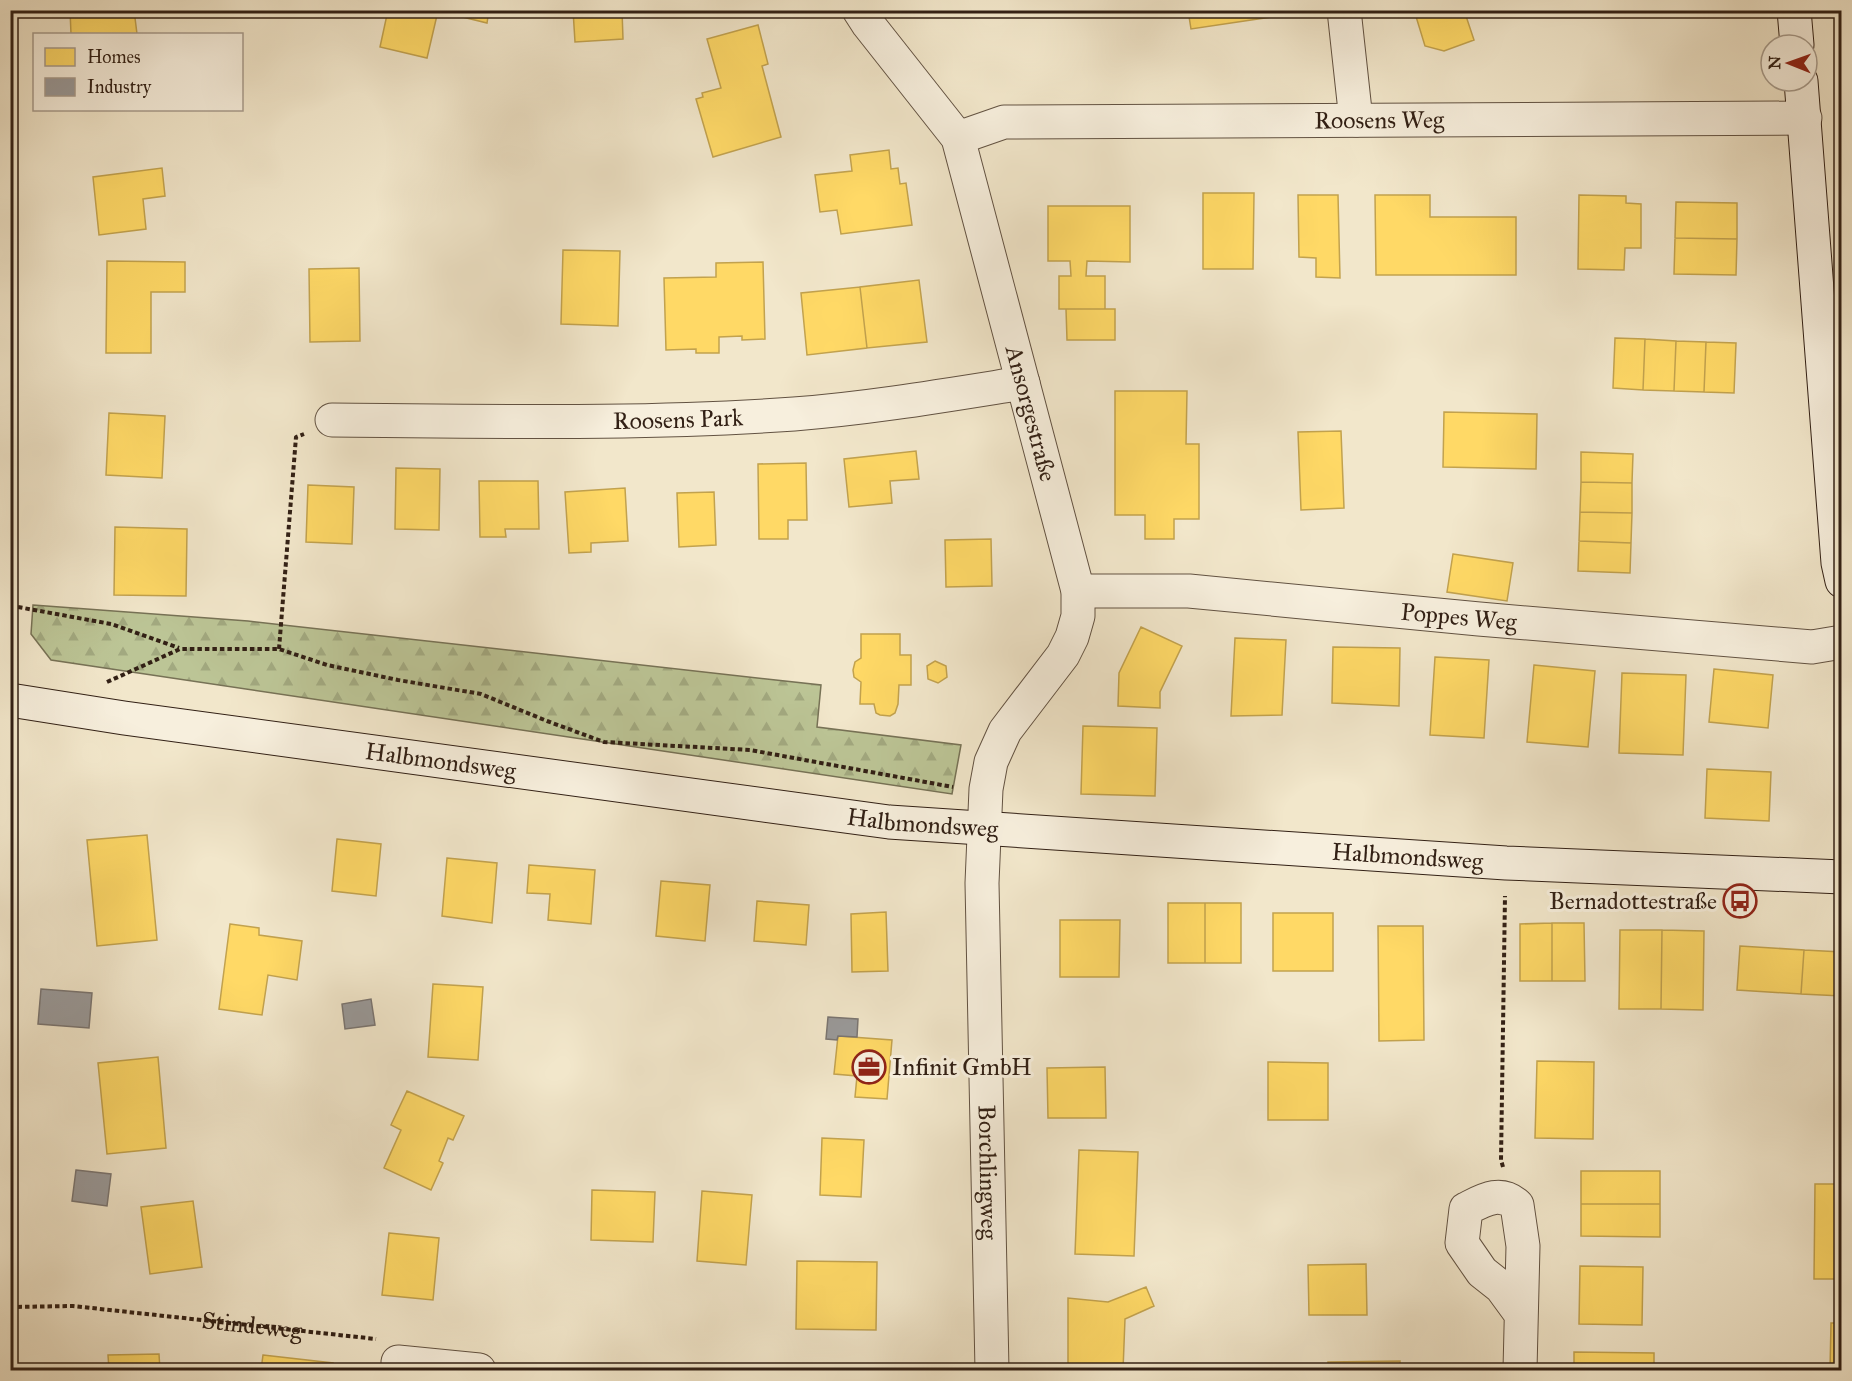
<svg xmlns="http://www.w3.org/2000/svg" width="1852" height="1381" font-family="'IM FELL Great Primer',serif">
<style>
.forest{fill:url(#forest-firs);stroke:#777256;stroke-width:1.5}
.homes{fill:#ffd966;stroke:#c2a24e;stroke-width:1.5}
.industry{fill:#999;stroke:#7a7571;stroke-width:1.5}
.lines{fill:none;stroke-linecap:round;stroke-linejoin:round}
.street-casing{stroke:#625242;stroke-width:35}
.secondary-casing{stroke:#322015;stroke-width:35}
.path{stroke:#322015;stroke-width:4;stroke-dasharray:4.5 3;stroke-linecap:butt}
.street{stroke:#f7efdd;stroke-width:33}
.secondary{stroke:#f7efdd;stroke-width:33}
.labels{text-anchor:middle;dominant-baseline:central;stroke-width:6;stroke-linejoin:round;paint-order:stroke}
.street-label{font-size:24px;fill:#322015;stroke:#f7efdd}
.poi-label{font-size:24px;fill:#322015;stroke:#f7efdd;text-anchor:end}
</style>
<defs>
<pattern id="forest-firs" width="22" height="20" patternUnits="userSpaceOnUse" patternTransform="scale(1.5)"><rect width="22" height="20" fill="#bcc596"/><path d="M5 1l3.5 6h-7zM16 11l3.5 6h-7z" fill="#a2a980"/></pattern>
</defs>
<rect width="100%" height="100%" fill="#f2e7cb"/>
<filter id="stains"><feTurbulence type="fractalNoise" baseFrequency=".00333" numOctaves="4"/><feColorMatrix values="0 0 0 0 .2 0 0 0 0 .09 0 0 0 0 .02 0 0 0 .5 -.17"/></filter>
<radialGradient id="worn" r=".72"><stop offset=".6" stop-color="#630" stop-opacity="0"/><stop offset="1" stop-color="#630" stop-opacity=".3"/></radialGradient>
<!-- forest -->
<path class="forest" d="M33 605 248 621 821 685 817 727 961 745 952 794 51 660 31 634Z"/>
<!-- homes -->
<path class="homes" d="M70 10H134L137 34H71Z
M388 10H489L487 23 438 11 427 58 380 47Z
M573 10H622L623 39 575 42Z
M1188 10H1271V17L1191 29Z
M1414 10H1464L1474 40 1444 51 1425 46Z
M758 25 768 64 762 66 781 137 713 157 696 99 703 97 702 93 721 88 707 39Z
M889 150 891 169 898 168 900 184 906 183 912 225 841 234 837 210 820 212 815 175 852 171 850 155Z
M162 168 165 196 143 199 146 229 99 235 93 177Z
M1203 193H1254L1253 269H1203Z
M1298 195H1338L1340 278 1316 277V258L1299 257Z
M1375 195H1430V217H1516V275H1376Z
M1579 195 1626 196V203L1641 204V248H1625L1624 270 1578 269Z
M1676 202 1737 203V239L1675 238Z
M1048 206H1130V262L1087 261 1086 276H1105V309H1059V276H1071L1070 261H1048Z
M1675 238 1737 239 1736 275 1674 274Z
M563 250 620 251 618 326 561 324Z
M107 261 185 262V292H151V353H106Z
M763 262 765 339 742 340V336L719 337V353H696V349L666 350 664 278 716 277V263Z
M359 268 360 341 310 342 309 269Z
M919 280 927 342 867 348 860 287Z
M860 287 867 348 807 355 801 293Z
M1066 309H1115V340H1067Z
M1615 338 1645 339 1643 390 1613 388Z
M1645 339 1676 341 1674 391 1643 390Z
M1676 341 1706 342 1704 392 1674 391Z
M1706 342 1736 343 1734 393 1704 392Z
M1115 391H1187L1186 444H1199V519H1174V539H1145V515H1115Z
M1444 412 1537 414 1536 469 1443 467Z
M109 413 165 416 162 478 106 475Z
M1341 431 1344 508 1301 510 1298 432Z
M916 451 919 479 890 481 892 503 849 507 844 459Z
M1581 452 1633 454 1632 483 1581 482Z
M806 463 807 520H788V539H759L758 464Z
M396 468 440 469 439 530 395 529Z
M479 481H538L539 529H505L506 537H480Z
M1581 482 1632 483V513L1580 512Z
M308 485 354 487 352 544 306 542Z
M625 488 628 541 591 543V552L569 553 565 492Z
M714 492 716 545 679 547 677 493Z
M1580 512 1632 513 1631 543 1579 541Z
M115 527 187 529 186 596 114 595Z
M991 539 992 586 946 587 945 540Z
M1579 541 1631 543 1630 573 1578 571Z
M1453 554 1513 563 1507 601 1447 592Z
M1141 627 1182 646 1160 692V708L1118 706 1119 673Z
M861 634H900V655H911V685H899L898 704 895 713 890 716 880 715 876 713 874 704H860L861 682 854 677 853 670 855 662 861 658Z
M1235 638 1286 640 1282 715 1231 716Z
M1333 647 1400 648 1399 706 1332 703Z
M1435 657 1489 660 1484 738 1430 735Z
M935 661 946 666 947 677 938 683 928 679 927 666Z
M1534 665 1595 671 1588 747 1527 742Z
M1714 669 1773 675 1768 728 1709 722Z
M1622 673 1686 675 1683 755 1619 753Z
M1083 726 1157 728 1155 796 1081 794Z
M1707 769 1771 772 1769 821 1705 818Z
M147 835 157 940 97 946 87 840Z
M337 839 381 844 376 896 332 891Z
M447 858 497 863 492 923 442 916Z
M529 865 595 870 591 924 548 920 550 894 527 893Z
M661 881 710 885 705 941 656 936Z
M757 901 809 905 806 945 754 941Z
M1168 903H1205V963H1168Z
M1205 903H1241V963H1205Z
M886 912 888 971 852 972 851 914Z
M1273 913H1333V971H1273Z
M1060 920H1120L1119 977H1060Z
M1552 923V981H1520V924Z
M1552 923H1584L1585 981H1552Z
M230 924 259 928V935L302 941 297 980 268 975 262 1015 219 1009Z
M1378 926H1423L1424 1040 1379 1041Z
M1620 930H1662L1661 1009H1619Z
M1662 930 1704 931 1703 1010 1661 1009Z
M1740 946 1804 950 1801 994 1737 990Z
M1804 950 1842 952V996L1801 994Z
M433 984 483 987 478 1060 428 1057Z
M838 1036 892 1040 887 1099 855 1097 857 1076 834 1074Z
M158 1057 166 1148 107 1154 98 1063Z
M1537 1061 1594 1062 1593 1139 1535 1138Z
M1268 1062 1328 1063V1120H1268Z
M1105 1067 1106 1118H1048L1047 1068Z
M407 1091 464 1116 453 1140 448 1138 439 1161 443 1163 431 1190 384 1168 401 1130 391 1125Z
M822 1138 864 1140 861 1197 820 1195Z
M1079 1150 1138 1152 1134 1256 1075 1254Z
M1581 1171H1660V1204H1581Z
M1815 1184H1842V1279H1814Z
M592 1190 655 1192 653 1242 591 1240Z
M702 1191 752 1195 746 1265 697 1261Z
M193 1201 202 1267 150 1274 141 1207Z
M1581 1204H1660V1237L1581 1236Z
M389 1233 439 1238 433 1300 382 1295Z
M797 1261 877 1262 876 1330 796 1329Z
M1366 1264 1367 1315H1309L1308 1265Z
M1580 1266 1643 1267 1642 1325 1579 1324Z
M1146 1287 1154 1306 1125 1319 1123 1370H1068V1298L1108 1302Z
M1831 1323H1842V1370H1830Z
M1574 1352 1654 1353V1370H1574Z
M159 1354 160 1370H109L108 1355Z
M263 1355 333 1363 332 1370H261Z
M1400 1361V1370H1328V1362Z"/>
<!-- industry -->
<path class="industry" d="M41 989 92 993 89 1028 38 1024Z
M371 999 375 1025 345 1029 342 1004Z
M828 1017 858 1019 857 1037 838 1036 837 1040 826 1039Z
M76 1170 111 1174 107 1206 72 1201Z"/>
<g class="lines">
<!-- street casing -->
<g class="street-casing">
<g id="street">
<path id="s2" d="M859 10 868 24 958 138 1078 591V616L1072 637 1063 655 1005 731 991 762 986 789 982 883 992 1370"/>
<path d="M1344 10 1356 120"/>
<path id="s3" d="M958 138 1004 122 1805 118"/>
<path id="s4" d="M332 420C486 421 641 425 794 414 871 408 947 395 1023 383"/>
<path id="s5" d="M1078 591H1189L1479 619 1812 647 1842 642"/>
<path d="M398 1362 479 1370"/>
<path d="M1520 1370 1523 1246 1517 1205C1500 1190 1484 1200 1466 1209L1462 1243 1482 1272 1501 1287 1520 1313"/>
</g>
</g>
<!-- secondary casing -->
<g class="secondary-casing">
<g id="secondary">
<path d="M1794 10 1797 45"/>
<path d="M1801 81 1838 563 1842 581"/>
<path id="s6" d="M10 700 124 718 889 822 1506 863 1842 877"/>
</g>
</g>
<!-- path -->
<g class="path">
<path d="M18 607 111 624 179 648"/>
<path d="M279 649 296 437 304 434"/>
<path d="M107 682 180 649H279L327 665 398 680 481 694 547 721 604 742 750 750 953 787"/>
<path d="M1503 1167 1501 1160 1505 896"/>
<path id="s1" d="M10 1307 73 1306 376 1339"/>
</g>
<!-- street -->
<use href="#street" class="street"/>
<!-- secondary -->
<use href="#secondary" class="secondary"/>
</g>
<!-- icons -->
<defs>
<g id="bus-ring" transform="scale(1.725)"><circle r="9.5" fill="#f7efdd" stroke="#8f2418" stroke-width="1.5"/><path d="M-5-6H5V4H4V6H2V4H-2V6H-4V4H-5ZM-3.5-4V0h7V-4ZM-3.5 1.2v1.5H-2V1.2ZM2 1.2v1.5H3.5V1.2Z" fill="#8f2418"/></g>
<g id="office-ring" transform="scale(1.725)"><circle r="9.5" fill="#f7efdd" stroke="#8f2418" stroke-width="1.5"/><path d="M-6-3h4V-5.5h4V-3h4V5H-6ZM-1-4.5V-3h2v-1.5ZM-6 0V1H6V0Z" fill="#8f2418"/></g>
</defs>
<g fill-rule="evenodd">
<use href="#bus-ring" x="1740" y="901"/>
<use href="#office-ring" x="869" y="1067"/>
</g>
<g class="labels">
<!-- street labels -->
<g class="street-label">
<text stroke="none"><textPath href="#s3" startOffset="424">Roosens Weg</textPath></text>
<text stroke="none"><textPath href="#s2" startOffset="447">Ansorgestraße</textPath></text>
<text stroke="none"><textPath href="#s4" startOffset="346">Roosens Park</textPath></text>
<text stroke="none"><textPath href="#s5" startOffset="382">Poppes Weg</textPath></text>
<text stroke="none"><textPath href="#s6" startOffset="435">Halbmondsweg</textPath></text>
<text stroke="none"><textPath href="#s6" startOffset="921">Halbmondsweg</textPath></text>
<text stroke="none"><textPath href="#s6" startOffset="1407">Halbmondsweg</textPath></text>
<text stroke="none"><textPath href="#s2" startOffset="1238">Borchlingweg</textPath></text>
<text stroke="none"><textPath href="#s1" startOffset="243">Stindeweg</textPath></text>
</g>
<!-- poi labels -->
<g class="poi-label">
<text x="1717" y="901">Bernadottestraße</text>
<text x="892" y="1067" text-anchor="start">Infinit GmbH</text>
</g>
</g>
<!-- margin -->
<rect width="1852" height="1381" fill="none" stroke="#f2e7cb" stroke-width="36"/>
<rect x="12" y="12" width="1828" height="1357" fill="none" stroke="#322015" stroke-width="3"/>
<rect x="18" y="18" width="1816" height="1345" fill="none" stroke="#322015" stroke-width="1.5"/>
<!-- legend -->
<rect x="33" y="33" width="210" height="78" fill="#f7efdd" stroke="#a89c8d" stroke-width="1.5"/>
<rect x="45" y="48" width="30" height="18" fill="#ffd966" stroke="#a89c8d" stroke-width="1.5"/>
<text x="87" y="63" font-size="18" fill="#322015">Homes</text>
<rect x="45" y="78" width="30" height="18" fill="#999999" stroke="#a89c8d" stroke-width="1.5"/>
<text x="87" y="93" font-size="18" fill="#322015">Industry</text>
<!-- north arrow -->
<g transform="translate(1789 63) rotate(271)"><circle r="28" fill="#f7efdd" stroke="#a89c8d" stroke-width="1.5"/>
<path d="M0-4.5L10 22L0 15L-10 22Z" fill="#8f2418"/>
<text y="-9" font-size="16" font-weight="bold" text-anchor="middle" fill="#322015">N</text>
</g>
<rect width="100%" height="100%" filter="url(#stains)"/>
<rect width="100%" height="100%" fill="url(#worn)"/>
</svg>
